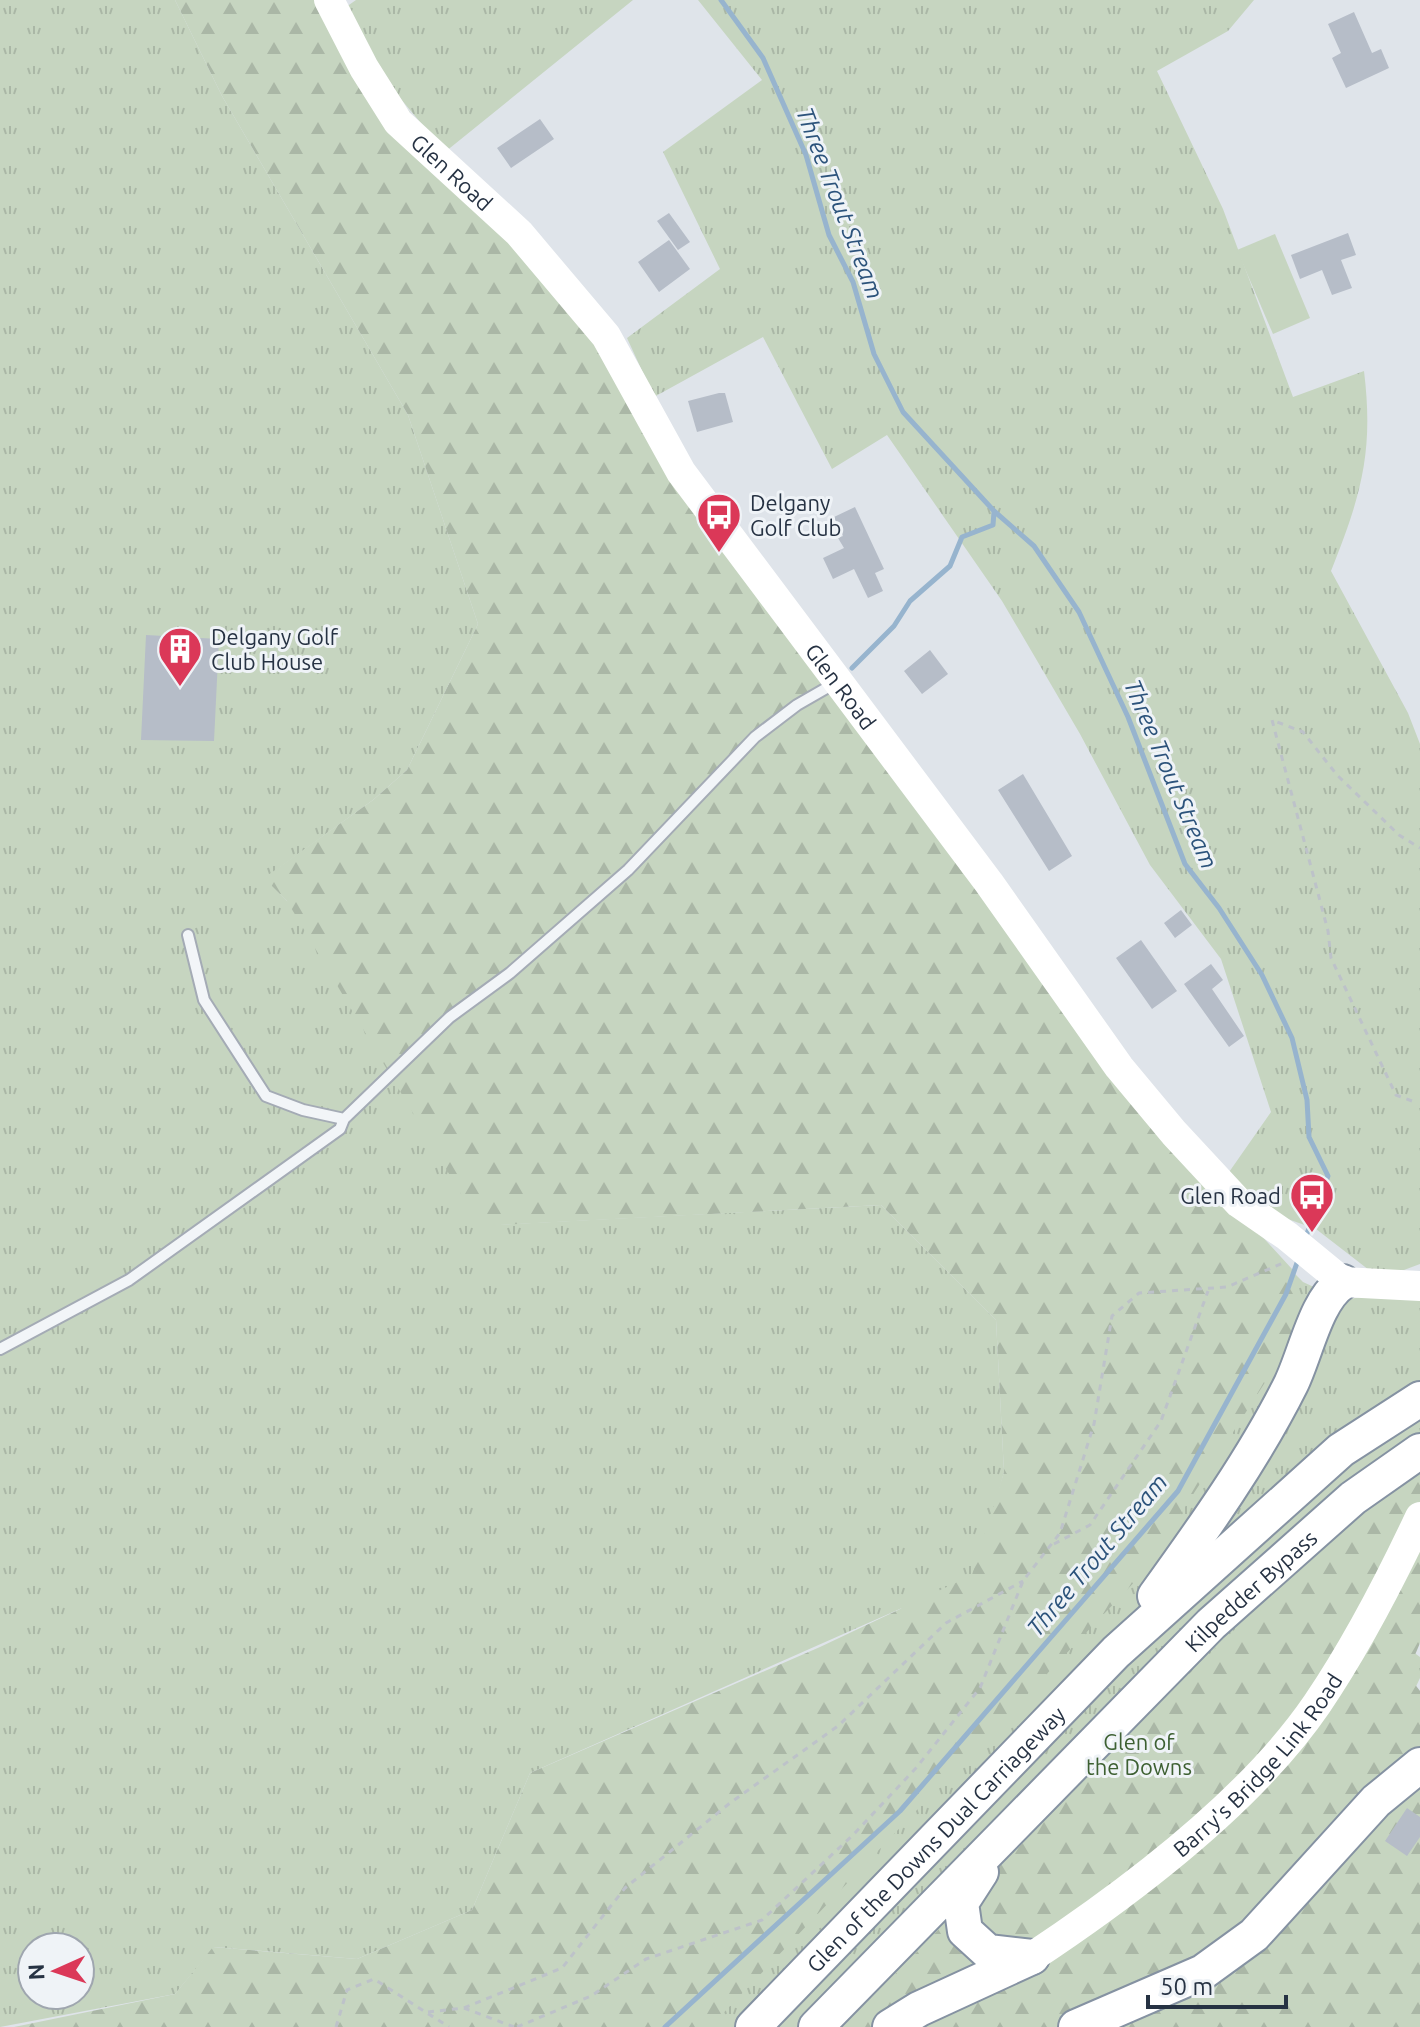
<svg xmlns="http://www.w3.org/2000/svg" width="1420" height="2027" font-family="Ubuntu,sans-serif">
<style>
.grass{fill:url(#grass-tufts);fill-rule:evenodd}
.forest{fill:url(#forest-firs)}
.pitch{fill:#c6d5c0}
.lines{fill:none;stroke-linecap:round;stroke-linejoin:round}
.stream{stroke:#97b4ce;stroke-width:5}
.building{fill:#b6bdc8}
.service-casing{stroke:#a4abb5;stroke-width:14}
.trunk-casing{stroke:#8592a2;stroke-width:38}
.path{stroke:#bdc2c9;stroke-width:3;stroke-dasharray:6 6;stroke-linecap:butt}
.service{stroke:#f2f5f8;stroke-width:10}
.secondary{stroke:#fff;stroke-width:30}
.trunk{stroke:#fff;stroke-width:34}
.labels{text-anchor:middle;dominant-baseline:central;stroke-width:6;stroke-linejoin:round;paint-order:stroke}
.street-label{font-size:22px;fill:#263243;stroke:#eff3f7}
.poi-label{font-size:22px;fill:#263243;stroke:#eff3f7;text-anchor:start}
.park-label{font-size:22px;fill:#3d6032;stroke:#eff3f7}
.water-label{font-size:24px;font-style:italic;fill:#2c537b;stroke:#eff3f7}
</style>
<defs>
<pattern id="grass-tufts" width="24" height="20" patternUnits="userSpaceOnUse" patternTransform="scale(2)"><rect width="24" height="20" fill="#c6d5c0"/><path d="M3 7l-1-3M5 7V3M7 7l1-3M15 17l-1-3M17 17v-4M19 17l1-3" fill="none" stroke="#aab7a6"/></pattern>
<pattern id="forest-firs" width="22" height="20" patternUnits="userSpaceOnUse" patternTransform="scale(2)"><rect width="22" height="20" fill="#c6d5c0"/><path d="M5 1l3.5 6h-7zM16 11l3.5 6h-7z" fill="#aab7a6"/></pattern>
</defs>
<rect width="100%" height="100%" fill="#dfe4ea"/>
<!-- grass -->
<path class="grass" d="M0 0H175L222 96 408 415 478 624 407 770 373 800 265 878 287 901 1110 1088 1303 1282 1342 1300 1382 1294 1420 1297V1546L1382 1629 1420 1657V1678L1413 1693 1342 2027H289L584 1852 902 1608 530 1773 472 1910 357 1959 214 1947 175 1994 0 2027ZM1020 1150 1030 1460 997 1498 1004 1472 996 1320 881 1205 495 1225ZM32 1947H80V1995H32Z
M356 0H633L445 152 370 62 346 7Z
M698 0H1254L1228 31 1157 71 1223 209 1293 397 1364 371C1374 452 1361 496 1331 571L1408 713 1420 744V1264L1404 1270H1369L1316 1229 1282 1217 1227 1175 1271 1112 1221 959 1150 865 1080 734 1002 601 887 435 832 469 763 337 654 397 627 338 720 269 663 152 762 80Z"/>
<!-- forest -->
<path class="forest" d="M175 0H319L597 343 1258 1232 1292 1269 1302 1300 1287 1348 1142 1574 710 2027H14L175 1994 213 1947 357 1959 472 1910 530 1773 820 1647 972 1575 1004 1472 996 1320 881 1205 480 1226 287 901 264 878 373 800 407 770 478 624 408 415 222 96Z
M1420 1468V1643L1407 1674 1420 1691V2027H844L1149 1713 1332 1535Z"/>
<!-- pitch -->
<path class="pitch" d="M1275 234 1310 318 1273 334 1237 250Z"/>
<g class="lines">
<!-- stream -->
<path class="stream" d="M721 0 763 58 806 155 829 235 853 282 874 354 903 412 994 511 1034 546 1079 612 1128 717 1185 864 1219 908 1262 975 1292 1038 1307 1100 1309 1137 1328 1176 1305 1239
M852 668 894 626 910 601 950 566 962 537 993 525 994 512
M665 2027 900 1811 1178 1491 1286 1294 1298 1260"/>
</g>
<!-- building -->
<path class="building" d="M1354 12 1372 53 1381 49 1389 68 1346 88 1332 58 1341 53 1328 24Z
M540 119 554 139 511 168 497 148Z
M669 213 690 242 678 250 657 221Z
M1348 233 1356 255 1341 260 1352 288 1332 295 1322 270 1300 279 1291 255Z
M669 240 690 269 659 292 638 262Z
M719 393H725L733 422 697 432 688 401Z
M855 507 884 569 875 573 883 591 868 598 854 569 833 579 823 558 844 548 838 538 843 536 834 517Z
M146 635 219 639 214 741 141 740Z
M930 650 948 674 922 694 904 671Z
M1023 774 1072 856 1049 871 998 790Z
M1181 910 1192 925 1175 938 1164 923Z
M1141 940 1177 991 1152 1009 1116 958Z
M1211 964 1223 980 1212 989 1244 1036 1229 1047 1184 984Z
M1407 1808 1420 1817V1837L1407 1856 1385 1841Z"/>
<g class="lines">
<!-- service casing -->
<g class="service-casing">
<path id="service" d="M188 935 204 1000 266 1096 303 1110 344 1119 450 1017 510 973 628 870 755 737 797 705 837 682
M0 1349 129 1280 340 1129 344 1119"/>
</g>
<!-- trunk casing -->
<g class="trunk-casing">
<g id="trunk">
<path d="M1155 1596C1204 1528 1254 1458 1291 1384 1306 1353 1316 1299 1343 1282"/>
<path d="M981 1872 961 1903 965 1931 988 1952 1032 1957"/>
<path id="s3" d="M753 2027 1116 1652 1341 1450 1420 1399"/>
<path id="s4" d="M816 2027 1211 1624 1353 1498 1420 1451"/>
<path d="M890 2027 919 2009 1032 1957"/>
<path d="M1076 2027 1203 1972 1254 1935 1376 1801 1420 1765"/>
</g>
</g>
<!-- path -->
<path class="path" d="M1412 1101 1396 1095 1331 958 1328 931 1272 720 1303 732 1337 775 1399 835 1420 848
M1054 1544 1090 1525 1161 1421 1208 1291
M464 2008 562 1968 625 1888 730 1803 838 1726 946 1623 1023 1581
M428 2012 464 2008 514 2027
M336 2027 347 1990 374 1979 449 2027
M517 2027 591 1996 646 1959 762 1920 853 1835 916 1768 980 1688 1023 1581 1060 1533 1094 1424 1112 1316 1139 1293 1227 1287 1283 1263"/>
<!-- service -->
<use href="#service" class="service"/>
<!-- secondary -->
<g class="secondary">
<path id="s1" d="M329 0 364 68 398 122 519 233 606 336 681 472 989 883 1119 1067 1174 1133 1239 1203 1287 1236 1343 1282 1420 1286"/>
<path id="s2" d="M1032 1957C1130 1892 1250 1802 1317 1704 1357 1645 1390 1581 1420 1517"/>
</g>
<!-- trunk -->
<use href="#trunk" class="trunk"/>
</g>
<!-- icons -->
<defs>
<g id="bus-pin" transform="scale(2.3)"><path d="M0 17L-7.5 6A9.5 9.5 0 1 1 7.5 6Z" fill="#db3858" stroke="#eff3f7"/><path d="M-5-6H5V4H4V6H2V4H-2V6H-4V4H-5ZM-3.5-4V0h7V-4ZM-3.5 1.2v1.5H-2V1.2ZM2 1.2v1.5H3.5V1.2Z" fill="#fff"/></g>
<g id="building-pin" transform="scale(2.3)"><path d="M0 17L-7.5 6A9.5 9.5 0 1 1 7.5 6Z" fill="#db3858" stroke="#eff3f7"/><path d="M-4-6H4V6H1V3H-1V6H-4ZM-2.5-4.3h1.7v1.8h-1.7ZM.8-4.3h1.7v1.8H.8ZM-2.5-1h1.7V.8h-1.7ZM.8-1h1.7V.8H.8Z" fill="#fff"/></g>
</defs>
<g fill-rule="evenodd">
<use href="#bus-pin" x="719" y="515"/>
<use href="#building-pin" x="180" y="649"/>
<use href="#bus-pin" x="1312" y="1195"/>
</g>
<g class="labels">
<!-- street labels -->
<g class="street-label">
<text stroke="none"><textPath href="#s1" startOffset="214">Glen Road</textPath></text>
<text stroke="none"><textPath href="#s1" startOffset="862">Glen Road</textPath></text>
<text stroke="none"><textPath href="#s4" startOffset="616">Kilpedder Bypass</textPath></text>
<text stroke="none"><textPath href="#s2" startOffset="298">Barry's Bridge Link Road</textPath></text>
<text stroke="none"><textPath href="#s3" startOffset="262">Glen of the Downs Dual Carriageway</textPath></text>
</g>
<!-- poi labels -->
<g class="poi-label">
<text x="750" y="502">Delgany<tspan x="750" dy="25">Golf Club</tspan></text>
<text x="211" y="636">Delgany Golf<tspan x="211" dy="25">Club House</tspan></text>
<text x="1281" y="1195" text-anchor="end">Glen Road</text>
</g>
<!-- park labels -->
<g class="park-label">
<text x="1139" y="1741">Glen of<tspan x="1139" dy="25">the Downs</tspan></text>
</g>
<!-- water labels -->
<g class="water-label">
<text transform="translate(840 203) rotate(69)">Three Trout Stream</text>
<text transform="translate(1171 774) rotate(67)">Three Trout Stream</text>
<text transform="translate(1097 1555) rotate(-50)">Three Trout Stream</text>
</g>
</g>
<!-- north arrow -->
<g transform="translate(56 1971) rotate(267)"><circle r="38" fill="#eff3f7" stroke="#9fa6af" stroke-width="2"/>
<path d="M0-6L14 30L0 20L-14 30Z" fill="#db3858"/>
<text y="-12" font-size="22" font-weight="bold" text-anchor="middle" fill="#263243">N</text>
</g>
<!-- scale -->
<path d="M1148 1995v12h138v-12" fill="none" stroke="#263243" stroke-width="4"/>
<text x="1160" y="1995" font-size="24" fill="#263243" stroke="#eff3f7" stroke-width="6" paint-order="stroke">50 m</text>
</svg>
